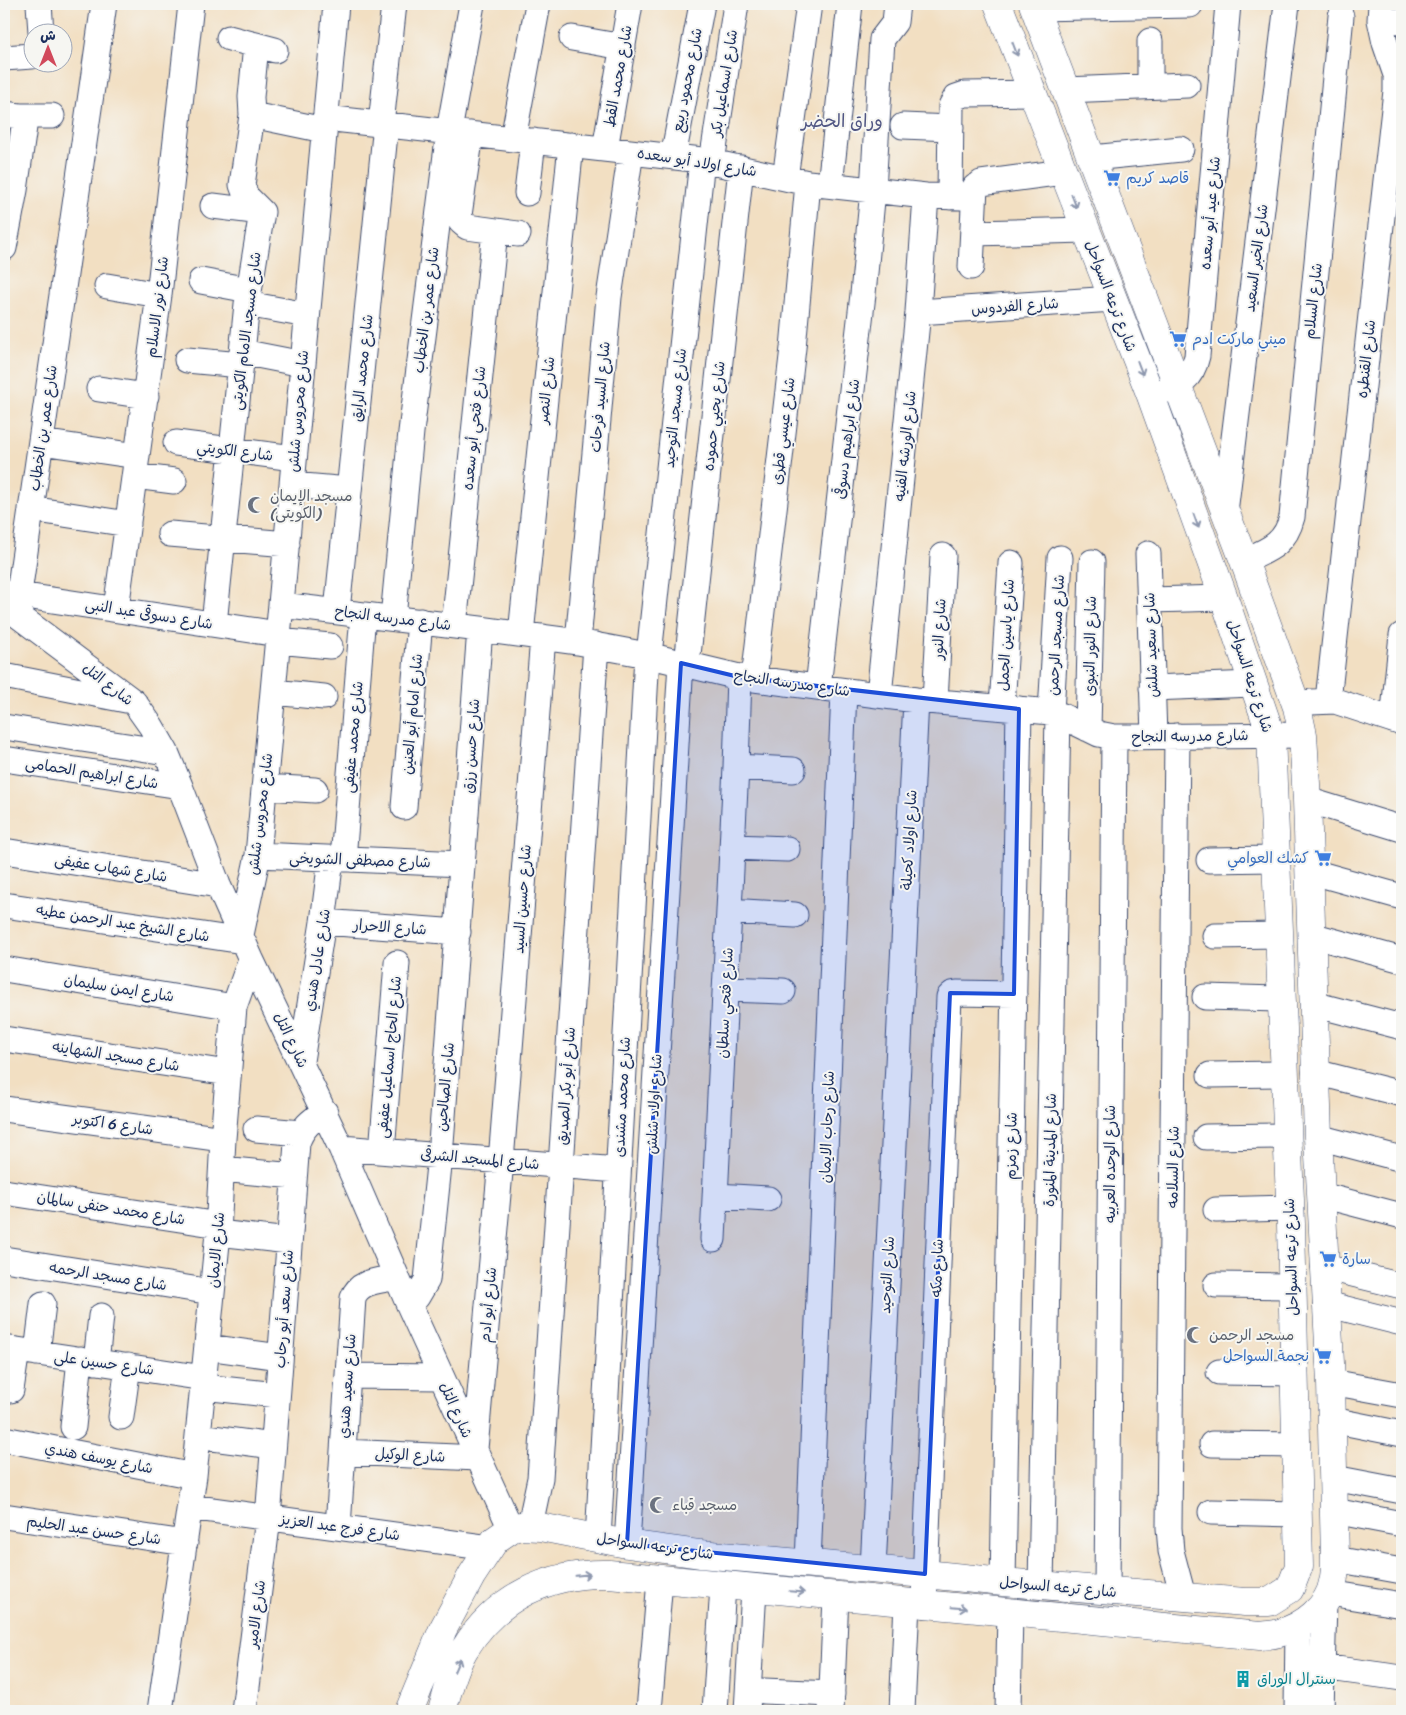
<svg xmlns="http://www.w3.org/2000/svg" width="1406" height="1715" font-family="Sriracha,'Playpen Sans Arabic',sans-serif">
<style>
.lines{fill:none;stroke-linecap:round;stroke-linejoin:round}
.minor-casing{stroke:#3b496d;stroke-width:27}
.major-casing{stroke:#3b496d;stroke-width:29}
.minor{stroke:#fff;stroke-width:25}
.major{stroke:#fff;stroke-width:28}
.oneway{stroke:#8d97ae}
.marked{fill:#1d4ed8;fill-opacity:0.2;stroke:#1d4ed8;stroke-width:4;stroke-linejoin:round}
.labels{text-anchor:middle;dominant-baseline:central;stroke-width:4;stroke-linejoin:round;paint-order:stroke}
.street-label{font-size:15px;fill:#1b2f5e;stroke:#f6f6f2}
.shop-label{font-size:15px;fill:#366cbe;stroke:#f6f6f2;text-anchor:start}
.worship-label{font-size:15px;fill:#5b616d;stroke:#f6f6f2;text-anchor:start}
.culture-label{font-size:15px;fill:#0d838f;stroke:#f6f6f2;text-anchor:start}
.quarter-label{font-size:18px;fill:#515784;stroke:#f6f6f2}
</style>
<rect width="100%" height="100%" fill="#f6f6f2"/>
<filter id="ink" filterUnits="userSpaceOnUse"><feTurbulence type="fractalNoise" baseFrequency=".02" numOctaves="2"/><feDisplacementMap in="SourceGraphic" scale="10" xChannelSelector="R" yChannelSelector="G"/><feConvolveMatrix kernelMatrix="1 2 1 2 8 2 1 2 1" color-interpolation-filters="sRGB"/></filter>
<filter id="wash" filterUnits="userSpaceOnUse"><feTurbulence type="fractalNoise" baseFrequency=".0096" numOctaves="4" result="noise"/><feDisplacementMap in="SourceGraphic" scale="20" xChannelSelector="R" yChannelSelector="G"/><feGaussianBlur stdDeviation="1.12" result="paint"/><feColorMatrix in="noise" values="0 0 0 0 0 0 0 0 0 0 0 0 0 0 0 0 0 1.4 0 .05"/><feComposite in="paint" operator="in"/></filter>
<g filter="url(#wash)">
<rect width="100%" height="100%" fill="#f2dfc2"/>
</g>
<g filter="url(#ink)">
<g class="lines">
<!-- minor casing -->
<g class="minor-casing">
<path id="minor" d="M39 4 41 32
M1381 4 1380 20 1402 21
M1035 8 1190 5
M229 38 275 50
M572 38 623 47
M4 58 32 56
M1150 86V41
M1066 90 1187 85
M4 114 20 116 24 127 15 190 4 248
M252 115 324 130
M20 116H52
M325 118 702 160 808 183 926 196 962 197 968 195 981 183 1063 172
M381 124 394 4
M903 126 951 128
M471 134 459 215 461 222 467 227 518 234
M513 139 538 4
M605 149 630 4
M673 157 702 4
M1092 158 1181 149
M712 162 736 4
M785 178 809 4
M830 185 850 4
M527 193 533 141
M950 197 951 106 956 97 965 94 1033 93
M213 206 262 212
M973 233 1086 230
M971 267 975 187
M201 281 249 290
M107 286 159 295
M247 304 307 315
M918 312 1113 299
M242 352 303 364
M187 360 241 365
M99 389 146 396
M1151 396C1174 386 1191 384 1197 356L1228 4
M41 442 137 456
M176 443 294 458
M135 476 174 481
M292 485 349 490
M31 509 128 524
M1225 512 1287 4
M170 534 287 544
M1148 554 1154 736
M1244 561C1268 550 1285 545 1292 517L1341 16
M19 595 278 634
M1150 600 1224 598
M4 605 134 702 151 726 166 752 180 786 218 885 251 959 341 1148 408 1303 511 1529
M281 605 480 629 578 642 647 655 739 677 916 700 1051 712 1058 714 1099 734 1114 737 1303 735
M116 609 159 295 191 4
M337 611 386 124
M16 614 104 4
M393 618 411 432 449 131 472 4
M214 624 247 304 262 212 246 196 242 185 252 115 251 97 256 45
M454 626 495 231
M521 634 571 145
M278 641 330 646
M578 642 609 297 631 152
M649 655 702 160
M687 664 741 168
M4 676 126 700
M754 679 793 348 808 183
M818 687 863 294 873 190 882 39 895 22 897 4
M1152 688 1253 684
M273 692 324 697
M879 695 918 312 926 196
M1328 700 1396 91V75L1385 43 1380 20
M935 701 943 556
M1311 702 1335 701 1402 723
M1002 707 1011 563
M1051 712 1060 558
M1393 720 1402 635
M4 727 166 752
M1088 729 1092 562
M1177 736 1169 1528 1171 1551 1183 1596
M4 759 180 786
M736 767 793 770
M264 787 315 790
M1307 800 1402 829
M404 807 420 621
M732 847 787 849
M4 851 218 885
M258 855 462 864
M343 859 363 615
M1209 860 1275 859
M1309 871 1402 897
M4 905 243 941
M729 911 795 915
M323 922 458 932
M241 935 258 855 336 4
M1311 935 1402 960
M1215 936 1278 935
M4 969 234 1007
M725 989 783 991
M1205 997 1281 999
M1313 1004 1402 1027
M4 1039 228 1073
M301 1061 323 922 331 859
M1315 1072 1402 1094
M1210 1075 1284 1074
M4 1109 223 1139
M256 1129 301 1133
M1206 1137 1287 1136
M1318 1137 1402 1159
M341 1148 618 1170
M382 1151 397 963
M222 1169 294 1176
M4 1192 219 1225
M1321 1195 1402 1216
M716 1196 768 1199
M1216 1210 1290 1208
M218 1233 289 1241
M713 1239 736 767 739 677
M4 1259 212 1292
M1324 1267 1402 1286
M1216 1285 1292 1286
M408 1303 417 1297 427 1280 440 1156 480 629
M1326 1304 1402 1323
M207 1347 280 1357
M4 1348 204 1378
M37 1353 43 1304
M96 1362 101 1316
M1219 1372 1294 1373
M348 1376 441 1377
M1331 1382 1402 1395
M203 1387 277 1395
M11 1390 17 1350
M121 1417 128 1366
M1332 1420 1402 1434
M73 1427 80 1359
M198 1436 273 1446
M4 1439 194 1476
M1212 1444 1296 1445
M475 1449 501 1161 543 637
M343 1452 478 1458
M1334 1478 1402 1491
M190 1507 490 1548
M1334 1511 1402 1524
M1211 1512 1298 1514
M4 1516 185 1543
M530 1525 540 1478 596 645
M338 1527 353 1298C359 1280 381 1281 397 1277
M598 1539 647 655
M627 1544 681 663
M1335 1559 1402 1571
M808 1563 844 691
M873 1569 916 700
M1003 1582 1019 709
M1041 1586 1058 714
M1107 1591 1114 737
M1330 1593 1402 1605
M924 1605 949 997 952 994 957 993 1014 994
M1322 1667 1402 1678
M764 1691 832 1694
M160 1711 194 1476 218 1233 223 1139 234 1007 251 959
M244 1711 268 1518 297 1143C302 1128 311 1120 325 1112
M649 1711 660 1580
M715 1711 723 1586
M747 1711 754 1589
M831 1711 836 1596
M902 1711 907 1603
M1008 1711 1010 1612
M1297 1711 1298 1626
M1321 1711 1324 1603"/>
</g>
<!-- major casing -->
<g class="major-casing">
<path id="major" d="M409 1711 443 1629 472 1575 495 1540 511 1529 520 1526 540 1527 627 1544 700 1554 925 1574 1003 1582 1245 1602H1269L1290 1589 1299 1566 1291 1224 1271 735 1224 598 1151 396 998 4
M442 1711C448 1691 453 1669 464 1650 496 1597 549 1572 609 1574L1260 1636C1266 1635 1273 1635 1279 1633 1303 1627 1329 1607 1333 1582 1335 1575 1335 1567 1335 1559L1331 1382 1318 1137 1307 800 1303 735 1297 707 1244 561 1033 4"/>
</g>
<!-- minor -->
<use href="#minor" class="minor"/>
<!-- major -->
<use href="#major" class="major"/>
</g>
<!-- one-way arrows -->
<defs><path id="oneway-shaft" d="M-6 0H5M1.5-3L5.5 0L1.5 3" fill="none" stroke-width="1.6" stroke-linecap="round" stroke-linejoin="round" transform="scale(1.25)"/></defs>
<g class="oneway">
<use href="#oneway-shaft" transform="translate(1015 49) rotate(69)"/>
<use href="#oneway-shaft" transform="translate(1074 201) rotate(69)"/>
<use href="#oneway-shaft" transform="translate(1140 368) rotate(69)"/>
<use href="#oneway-shaft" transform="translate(1196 521) rotate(70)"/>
<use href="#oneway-shaft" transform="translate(583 1575) rotate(-6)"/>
<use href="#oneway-shaft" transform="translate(797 1592) rotate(5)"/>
<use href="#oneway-shaft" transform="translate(959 1608) rotate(5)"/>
<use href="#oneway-shaft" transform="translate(457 1665) rotate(-67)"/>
</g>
</g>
<!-- marked area -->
<path class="marked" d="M681 663 739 677 1019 709 1014 994 950 993 925 1574 627 1544Z"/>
<!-- icons -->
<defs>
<g id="supermarket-bare" transform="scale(1.35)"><path d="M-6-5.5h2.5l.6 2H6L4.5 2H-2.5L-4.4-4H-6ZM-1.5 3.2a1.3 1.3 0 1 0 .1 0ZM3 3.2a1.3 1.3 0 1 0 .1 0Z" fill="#3f7fe0" stroke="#f6f6f2" stroke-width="2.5" paint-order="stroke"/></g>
<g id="mosque-bare" transform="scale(1.35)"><path d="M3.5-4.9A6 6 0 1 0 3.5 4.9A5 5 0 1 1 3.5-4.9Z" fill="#6b7280" stroke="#f6f6f2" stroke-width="2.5" paint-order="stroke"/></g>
<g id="building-bare" transform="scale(1.35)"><path d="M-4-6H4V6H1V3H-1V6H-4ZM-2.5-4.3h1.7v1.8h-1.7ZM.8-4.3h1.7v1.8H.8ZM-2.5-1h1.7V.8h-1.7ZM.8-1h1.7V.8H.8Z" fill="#0f9aa8" stroke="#f6f6f2" stroke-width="2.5" paint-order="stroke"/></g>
</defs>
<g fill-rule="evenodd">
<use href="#supermarket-bare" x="1112" y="178"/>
<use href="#supermarket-bare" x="1178" y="339"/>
<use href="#mosque-bare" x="256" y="505"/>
<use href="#supermarket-bare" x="1323" y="858"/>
<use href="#supermarket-bare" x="1328" y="1259"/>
<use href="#mosque-bare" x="1195" y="1335"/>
<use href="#supermarket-bare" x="1323" y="1356"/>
<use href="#mosque-bare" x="658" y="1505"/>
<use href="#building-bare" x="1243" y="1679"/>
</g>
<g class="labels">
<!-- street labels -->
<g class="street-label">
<text transform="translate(618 76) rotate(-80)">شارع محمد القط</text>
<text transform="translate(687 80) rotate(-79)">شارع محمود ربيع</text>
<text transform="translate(724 83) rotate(-81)">شارع اسماعيل بكر</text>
<text transform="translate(697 162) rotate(9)">شارع اولاد أبو سعده</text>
<text transform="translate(1210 213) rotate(-85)">شارع عيد أبو سعده</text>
<text transform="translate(1256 258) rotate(-83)">شارع الخبر السعيد</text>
<text transform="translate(1111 296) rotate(69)">شارع ترعه السواحل</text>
<text transform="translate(1313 301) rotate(-84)">شارع السلام</text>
<text transform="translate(1015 306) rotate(-4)">شارع الفردوس</text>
<text transform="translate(157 307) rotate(-83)">شارع نور الاسلام</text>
<text transform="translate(426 310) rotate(-83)">شارع عمر بن الخطاب</text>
<text transform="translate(246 331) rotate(-83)">شارع مسجد الامام الكويتى</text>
<text transform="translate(1366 359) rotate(-84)">شارع القنطره</text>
<text transform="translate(362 368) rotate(-84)">شارع محمد الرايق</text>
<text transform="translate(546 390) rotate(-84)">شارع النصر</text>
<text transform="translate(600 397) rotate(-85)">شارع السيد فرحات</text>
<text transform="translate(675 408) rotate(-84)">شارع مسجد التوحيد</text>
<text transform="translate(298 411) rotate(-85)">شارع محروس شلش</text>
<text transform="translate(714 416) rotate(-84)">شارع يحيي حموده</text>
<text transform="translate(43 428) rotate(-82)">شارع عمر بن الخطاب</text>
<text transform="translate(474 428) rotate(-84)">شارع فتحي أبو سعده</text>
<text transform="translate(783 431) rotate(-83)">شارع عيسي قطرى</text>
<text transform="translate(847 439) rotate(-83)">شارع ابراهيم دسوقى</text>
<text transform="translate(905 446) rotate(-84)">شارع الورشه الفنيه</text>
<text transform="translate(235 451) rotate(7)">شارع الكويتي</text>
<text transform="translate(149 614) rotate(9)">شارع دسوقى عبد النبى</text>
<text transform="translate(393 618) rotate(7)">شارع مدرسه النجاح</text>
<text transform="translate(939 629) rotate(-87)">شارع النور</text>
<text transform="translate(1006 635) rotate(-87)">شارع ياسين الجمل</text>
<text transform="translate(1056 635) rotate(-87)">شارع مسجد الرحمن</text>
<text transform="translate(1151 645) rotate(-92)">شارع سعيد شلش</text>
<text transform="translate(1090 646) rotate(-89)">شارع النور النبوى</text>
<text transform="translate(1250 676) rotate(72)">شارع ترعه السواحل</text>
<text transform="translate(792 683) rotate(8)">شارع مدرسه النجاح</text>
<text transform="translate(108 684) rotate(38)">شارع التل</text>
<text transform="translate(412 714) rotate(-85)">شارع امام أبو العنين</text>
<text transform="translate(1190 736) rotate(-1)">شارع مدرسه النجاح</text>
<text transform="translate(353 737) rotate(-85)">شارع محمد عفيفى</text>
<text transform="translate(471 746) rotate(-86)">شارع حسن رزق</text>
<text transform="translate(92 773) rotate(9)">شارع ابراهيم الحمامى</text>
<text transform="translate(260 814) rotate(-83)">شارع محروس شلش</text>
<text transform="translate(909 840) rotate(-87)">شارع اولاد كحيلة</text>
<text transform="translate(360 860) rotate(2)">شارع مصطفى الشويخى</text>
<text transform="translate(111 868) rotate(9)">شارع شهاب عفيفى</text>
<text transform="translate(522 899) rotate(-86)">شارع حسين السيد</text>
<text transform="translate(123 923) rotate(9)">شارع الشيخ عبد الرحمن عطيه</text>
<text transform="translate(390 927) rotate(4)">شارع الاحرار</text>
<text transform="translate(317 960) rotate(-81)">شارع عادل هندي</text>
<text transform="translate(119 988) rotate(9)">شارع ايمن سليمان</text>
<text transform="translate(725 1003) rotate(-87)">شارع فتحي سلطان</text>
<text transform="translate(291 1040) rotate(64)">شارع التل</text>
<text transform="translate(116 1056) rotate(9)">شارع مسجد الشهاينه</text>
<text transform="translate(389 1057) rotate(-85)">شارع الحاج اسماعيل عفيفى</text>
<text transform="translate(566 1086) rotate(-86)">شارع أبو بكر الصديق</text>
<text transform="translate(445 1087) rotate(-85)">شارع الصالحين</text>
<text transform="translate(622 1097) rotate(-87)">شارع محمد مشندى</text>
<text transform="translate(654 1104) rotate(-87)">شارع اولاد شلش</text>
<text transform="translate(113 1124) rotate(8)">شارع 6 اكتوبر</text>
<text transform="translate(827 1127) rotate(-88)">شارع رحاب الايمان</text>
<text transform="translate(1011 1146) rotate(-89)">شارع زمزم</text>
<text transform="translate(1050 1150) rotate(-89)">شارع المدينة المنورة</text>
<text transform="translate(480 1159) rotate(5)">شارع المسجد الشرقى</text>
<text transform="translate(1110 1164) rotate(-90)">شارع الوحده العربيه</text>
<text transform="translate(1173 1167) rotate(-89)">شارع السلامه</text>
<text transform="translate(111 1208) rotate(9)">شارع محمد حنفى سالمان</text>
<text transform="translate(216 1250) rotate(-85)">شارع الايمان</text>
<text transform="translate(1291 1257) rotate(-92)">شارع ترعه السواحل</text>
<text transform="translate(937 1268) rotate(-88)">شارع مكه</text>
<text transform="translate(887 1275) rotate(-87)">شارع التوحيد</text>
<text transform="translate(108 1276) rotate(9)">شارع مسجد الرحمه</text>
<text transform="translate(488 1305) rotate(-85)">شارع أبو ادم</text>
<text transform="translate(284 1309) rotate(-86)">شارع سعد أبو رحاب</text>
<text transform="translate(104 1363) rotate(8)">شارع حسين على</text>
<text transform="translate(347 1386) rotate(-86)">شارع سعيد هندي</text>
<text transform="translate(456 1410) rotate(66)">شارع التل</text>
<text transform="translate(410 1455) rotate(3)">شارع الوكيل</text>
<text transform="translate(99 1458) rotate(11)">شارع يوسف هندي</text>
<text transform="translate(340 1527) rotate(8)">شارع فرج عبد العزيز</text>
<text transform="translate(94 1530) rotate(8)">شارع حسن عبد الحليم</text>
<text transform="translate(655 1546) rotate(8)">شارع ترعه السواحل</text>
<text transform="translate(1058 1587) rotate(5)">شارع ترعه السواحل</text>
<text transform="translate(256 1614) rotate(-83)">شارع الامير</text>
</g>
<!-- shop labels -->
<g class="shop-label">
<text x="1126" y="178">قاصد كريم</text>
<text x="1192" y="339">ميني ماركت ادم</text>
<text x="1309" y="858" text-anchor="end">كشك العوامي</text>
<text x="1342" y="1259">سارة</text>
<text x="1309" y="1356" text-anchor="end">نجمة السواحل</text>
</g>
<!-- worship labels -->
<g class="worship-label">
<text x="270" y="496">مسجد الإيمان<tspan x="270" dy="17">(الكويتى)</tspan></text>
<text x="1209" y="1335">مسجد الرحمن</text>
<text x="672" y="1505">مسجد قباء</text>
</g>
<!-- culture labels -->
<g class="culture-label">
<text x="1257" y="1679">سنترال الوراق</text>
</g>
<!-- quarter labels -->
<g class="quarter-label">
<text x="842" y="121">وراق الحضر</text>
</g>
</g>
<!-- margin -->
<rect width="1406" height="1715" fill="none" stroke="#f6f6f2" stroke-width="20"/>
<!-- north arrow -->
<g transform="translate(48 48)"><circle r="24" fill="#f6f6f2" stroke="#9ea6b7"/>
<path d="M0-4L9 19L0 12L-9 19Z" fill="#d1495b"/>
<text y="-8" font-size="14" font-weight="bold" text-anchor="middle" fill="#1b2f5e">ش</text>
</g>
</svg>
